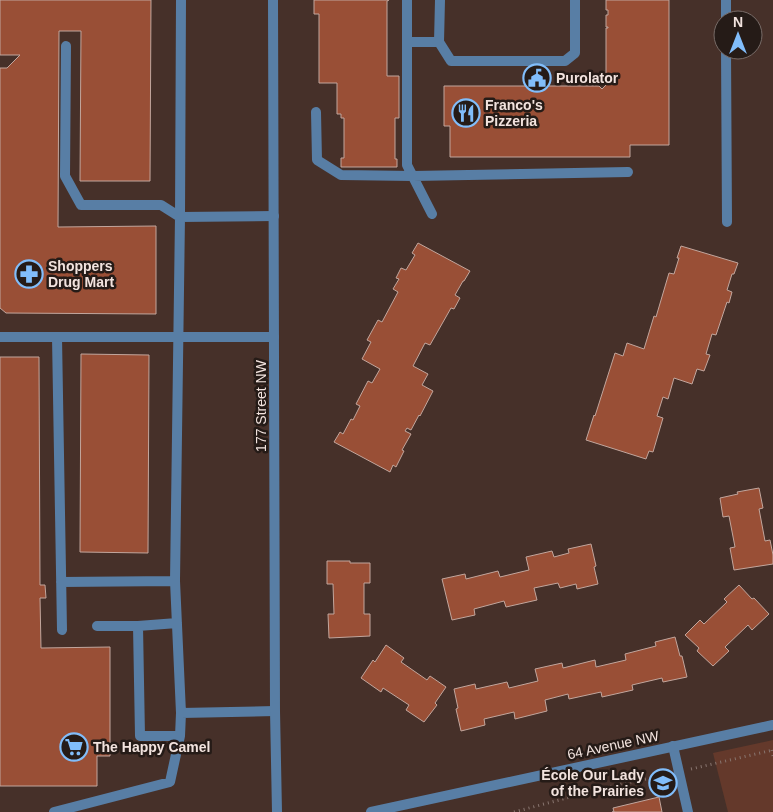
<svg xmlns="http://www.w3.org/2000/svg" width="773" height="812" font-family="Helvetica,sans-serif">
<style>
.green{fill:#64392b}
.building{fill:#994f36;stroke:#c2a69d}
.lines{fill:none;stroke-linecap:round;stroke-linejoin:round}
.path{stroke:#88756f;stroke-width:3;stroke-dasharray:1 4;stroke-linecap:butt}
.service{stroke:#587ea5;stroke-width:10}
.minor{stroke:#587ea5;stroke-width:10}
.tertiary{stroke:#587ea5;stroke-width:10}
.labels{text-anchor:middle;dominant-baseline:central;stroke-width:5;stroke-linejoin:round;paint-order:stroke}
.poi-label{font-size:14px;font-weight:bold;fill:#f2e3de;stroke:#251b17;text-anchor:start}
.street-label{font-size:14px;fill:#f2e3de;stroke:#251b17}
</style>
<rect width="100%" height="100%" fill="#463029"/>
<!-- green -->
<path class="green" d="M773 740V812H728L713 753Z"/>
<!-- building -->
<path class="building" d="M0 0H151L150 181H80L81 31H59L58 227 156 226V314L6 313 0 308V68H7L20 55H0Z
M314 0H389L387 1V76H399V118H395V159H397V167H341V158H344V118H341V114H337V83H319V14H314Z
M606 0H669V145H630V157H450V126H444V86H599L602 89 610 81 606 78V28H608V27H606V15H608V10H606Z
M418 243 470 271 464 281H463L455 295 460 298 454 309 451 308 430 345 425 343 413 366 428 374 422 385 433 391 420 416 419 415 411 430 407 428 405 431 411 434 402 450 404 451 396 467 393 465 390 472 334 442 340 432 343 434 351 419 353 420 360 406 356 404 368 381 372 383 380 369 362 359 371 342 367 340 378 320 382 322 398 292 393 289 399 279 396 278 401 268 406 270 415 255 412 253Z
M681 246 738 263 734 274H732L727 290 732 292 729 303 727 302 716 335 712 334 706 354 710 355 704 371 697 369 692 384 674 378 668 399 663 397 657 416 663 418 653 452 649 451 646 459 586 440 594 415 595 416 615 353 623 356 627 343 644 349 654 316 656 317 669 273 674 274 679 258H677Z
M81 354 149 355 148 553 80 552Z
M0 357H39L40 585H45L46 598H40L41 648 110 647V756H97V786H0Z
M759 488 763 508 759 509 765 541 770 540 773 555V564L734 570 730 548 735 547 729 516 723 517 720 498 738 494 737 492Z
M591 544 596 566 594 567 598 584 577 589 576 584 560 588 558 583 534 588 537 600 506 607 504 601 474 609 475 615 452 620 442 579 465 574 466 579 498 571 500 577 529 570 526 557 552 551 554 557 569 553 568 549Z
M327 561H350V563H370V583H364V614H370V636L329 638 328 614H334L333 584H327Z
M739 585 752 599 754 598 769 614 752 630 748 625 725 647 729 651 713 666 697 651 699 648 685 635 700 620 704 624 727 602 724 599Z
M675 637 680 656H682L687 677 663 682 662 678 632 685 633 690 602 697 601 692 569 699 568 694 545 700 547 711 515 719 514 712 484 719 485 725 461 731 456 709 458 708 454 689 475 684 476 689 507 682 509 688 538 681 535 669 562 663 563 668 595 660 596 667 626 660 625 654 656 646 655 642Z
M386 645 404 658 401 662 427 680 430 676 446 687 435 703 437 705 424 722 406 710 409 705 383 688 381 692 361 678 373 660 375 662Z
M659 797 662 812H612H614L613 808Z"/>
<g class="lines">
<!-- path -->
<path class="path" d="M772 750 773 756
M691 769 773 750
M514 812 612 786 665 775"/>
<!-- service -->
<path class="service" d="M407 0V165L432 214
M726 0V20
M407 42H439L451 61H565L575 53V0
M439 42 440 0
M66 46 65 176 81 205H161L180 217 274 216
M726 50 727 222
M316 112 317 160 341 175 413 176 628 172
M0 337H274
M57 337 62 630
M61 582 175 581
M97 626H138L140 736H180
M138 626 177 623
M181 713 275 711
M673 746 688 812
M54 812 170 782 180 736 181 713 175 581 180 217 181 0"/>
<!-- minor -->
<path class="minor" d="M273 0 275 711 277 812"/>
<!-- tertiary -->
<path class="tertiary" d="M371 812 773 725"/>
</g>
<!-- icons -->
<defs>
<g id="civic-ring" transform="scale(1.4375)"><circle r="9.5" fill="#251b17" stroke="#81bdfa" stroke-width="1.5"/><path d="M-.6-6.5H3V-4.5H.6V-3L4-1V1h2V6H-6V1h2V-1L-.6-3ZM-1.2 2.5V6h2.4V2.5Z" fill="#81bdfa"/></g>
<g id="restaurant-ring" transform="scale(1.4375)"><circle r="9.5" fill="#251b17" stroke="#81bdfa" stroke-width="1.5"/><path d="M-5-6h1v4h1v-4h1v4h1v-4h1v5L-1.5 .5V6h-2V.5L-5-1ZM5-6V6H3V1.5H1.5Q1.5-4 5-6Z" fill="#81bdfa"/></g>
<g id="pharmacy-ring" transform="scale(1.4375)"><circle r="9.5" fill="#251b17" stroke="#81bdfa" stroke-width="1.5"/><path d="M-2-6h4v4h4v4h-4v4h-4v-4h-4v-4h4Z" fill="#81bdfa"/></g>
<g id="supermarket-ring" transform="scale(1.4375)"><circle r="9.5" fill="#251b17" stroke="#81bdfa" stroke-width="1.5"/><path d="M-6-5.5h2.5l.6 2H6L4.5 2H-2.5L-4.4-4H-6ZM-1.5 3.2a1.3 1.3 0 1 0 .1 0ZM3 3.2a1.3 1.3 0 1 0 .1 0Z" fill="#81bdfa"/></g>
<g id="school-ring" transform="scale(1.4375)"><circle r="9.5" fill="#251b17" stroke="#81bdfa" stroke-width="1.5"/><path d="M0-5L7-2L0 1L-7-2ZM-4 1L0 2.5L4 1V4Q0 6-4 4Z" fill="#81bdfa"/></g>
</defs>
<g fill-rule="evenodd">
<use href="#civic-ring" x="537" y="78"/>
<use href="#restaurant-ring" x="466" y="113"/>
<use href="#pharmacy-ring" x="29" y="274"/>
<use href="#supermarket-ring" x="74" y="747"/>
<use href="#school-ring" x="663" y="783"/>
</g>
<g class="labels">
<!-- poi labels -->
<g class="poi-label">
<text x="556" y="78">Purolator</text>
<text x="485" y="105">Franco's<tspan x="485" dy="16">Pizzeria</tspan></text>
<text x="48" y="266">Shoppers<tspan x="48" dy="16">Drug Mart</tspan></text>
<text x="93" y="747">The Happy Camel</text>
<text x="644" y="775" text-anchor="end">École Our Lady<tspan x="644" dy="16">of the Prairies</tspan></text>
</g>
<!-- street labels -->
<g class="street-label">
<text transform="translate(261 406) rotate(-90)">177 Street NW</text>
<text transform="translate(613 745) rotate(-12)">64 Avenue NW</text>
</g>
</g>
<!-- north arrow -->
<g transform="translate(738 35)"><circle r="24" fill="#251b17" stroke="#776b67"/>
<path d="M0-4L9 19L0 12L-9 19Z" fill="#81bdfa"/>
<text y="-8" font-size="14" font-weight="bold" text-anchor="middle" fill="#f2e3de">N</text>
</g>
</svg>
